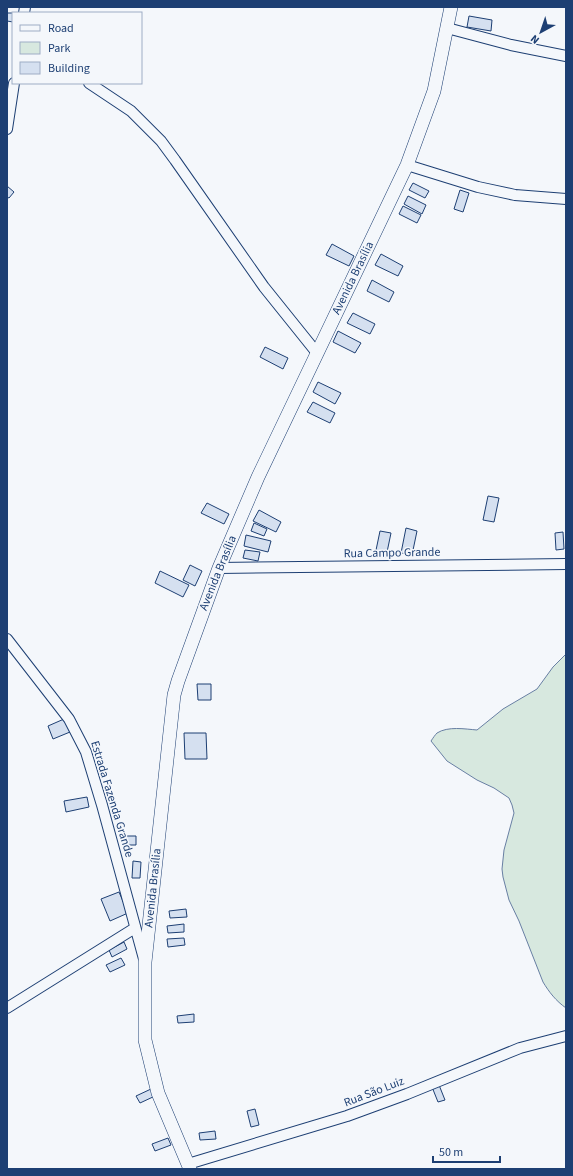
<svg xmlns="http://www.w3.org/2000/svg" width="573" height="1176" font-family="'Source Sans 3',sans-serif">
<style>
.green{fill:#d7e8df;stroke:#687fa3}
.building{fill:#d5e0f0;stroke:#1d3f73}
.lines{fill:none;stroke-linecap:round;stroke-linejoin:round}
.minor-casing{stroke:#1d3f73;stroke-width:12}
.major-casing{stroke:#1d3f73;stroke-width:14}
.minor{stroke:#f4f7fb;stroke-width:10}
.major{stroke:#f4f7fb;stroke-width:13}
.labels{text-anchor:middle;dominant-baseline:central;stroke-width:3;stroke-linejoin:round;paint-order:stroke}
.street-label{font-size:12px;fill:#1d3f73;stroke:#f4f7fb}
</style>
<rect width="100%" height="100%" fill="#f4f7fb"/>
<!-- green -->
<path class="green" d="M566 654V1008C556 1001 549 992 543 982L519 921 509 900 503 877 502 869 504 850 514 813 512 805 509 798 494 788 477 780 447 761 431 741C433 738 435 735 437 733 448 726 465 729 477 730L503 709 537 689 553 667Z"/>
<!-- building -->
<path class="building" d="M7 13H13V22L7 21Z
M469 16 492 20 491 31 467 27Z
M413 183 429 191 425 198 409 190Z
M7 186 14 192 9 198 7 197Z
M460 190 469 193 463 212 454 209Z
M408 196 426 205 422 214 404 204Z
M403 206 421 215 417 223 399 214Z
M332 244 354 256 349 266 326 255Z
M381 254 403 266 398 276 375 265Z
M372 280 394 292 389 302 367 291Z
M353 313 375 324 370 334 347 323Z
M338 331 361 343 355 353 333 342Z
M265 347 288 358 283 369 260 357Z
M318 382 341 393 335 404 313 392Z
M313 402 335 413 330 423 307 412Z
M488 496 499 498 494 522 483 520Z
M207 503 229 514 224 524 201 513Z
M259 510 281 522 276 532 253 521Z
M254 523 267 529 264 536 251 531Z
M406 528 417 531 412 555 401 553Z
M380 531 391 533 386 557 375 555Z
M563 532 564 549 556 550 555 533Z
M246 535 271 541 268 552 244 546Z
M245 550 260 552 258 561 243 558Z
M190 565 202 571 195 586 183 580Z
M160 571 189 585 183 597 155 583Z
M197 684H211V700H198Z
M64 719 70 732 53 739 48 726Z
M184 733H206L207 759H185Z
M87 797 89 807 66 812 64 801Z
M123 836H136V845H123Z
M133 861 141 862 140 878H132Z
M119 892 128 913 110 921 101 899Z
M186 909 187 917 170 918 169 911Z
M184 924V932L168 933 167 926Z
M184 938 185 945 168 947 167 939Z
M124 942 127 949 112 957 109 950Z
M121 958 125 965 110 972 106 965Z
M194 1014V1022L178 1023 177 1016Z
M439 1085 445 1100 438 1102 432 1087Z
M151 1089 155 1096 140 1103 136 1096Z
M255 1109 259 1125 251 1127 247 1111Z
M215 1131 216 1139 200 1140 199 1133Z
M168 1138 171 1145 155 1151 152 1144Z"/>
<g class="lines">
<!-- minor casing -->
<g class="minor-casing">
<path id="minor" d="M24 13 25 7
M447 28 511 45 566 56
M89 83 131 111 161 141 175 160 264 287 317 353
M7 129 14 83
M407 165 478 187 515 195 566 199
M219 568 566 564
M7 639 69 719 86 752 102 805 144 959
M7 1008 135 928
M188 1164 347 1116 407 1094 520 1048 566 1036"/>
</g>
<!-- major casing -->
<g class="major-casing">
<path id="major" d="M190 1169 158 1093 145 1040V962L174 695 178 681 219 568 258 477 407 165 434 91 451 7"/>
</g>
<!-- minor -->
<use href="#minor" class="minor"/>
<!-- major -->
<use href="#major" class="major"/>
</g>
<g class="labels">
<!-- street labels -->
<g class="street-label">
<text transform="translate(353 278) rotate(-64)">Avenida Brasília</text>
<text transform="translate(392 553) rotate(-1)">Rua Campo Grande</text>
<text transform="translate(218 573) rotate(-68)">Avenida Brasília</text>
<text transform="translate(112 799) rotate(73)">Estrada Fazenda Grande</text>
<text transform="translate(153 888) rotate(-84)">Avenida Brasília</text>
<text transform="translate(374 1092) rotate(-21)">Rua São Luiz</text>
</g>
</g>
<!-- border -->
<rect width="573" height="1176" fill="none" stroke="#1d3f73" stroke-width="16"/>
<!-- legend -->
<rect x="12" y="12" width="130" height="72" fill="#f4f7fb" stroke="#9eadc5"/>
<rect x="20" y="25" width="20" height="6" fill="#f4f7fb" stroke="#9eadc5"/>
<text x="48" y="32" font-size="12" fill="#1d3f73">Road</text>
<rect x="20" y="42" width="20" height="12" fill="#d7e8df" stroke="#9eadc5"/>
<text x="48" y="52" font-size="12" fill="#1d3f73">Park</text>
<rect x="20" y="62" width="20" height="12" fill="#d5e0f0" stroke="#9eadc5"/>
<text x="48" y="72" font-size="12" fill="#1d3f73">Building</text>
<!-- north arrow -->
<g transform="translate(541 32) rotate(220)" stroke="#f4f7fb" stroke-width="3" paint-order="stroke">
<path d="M0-3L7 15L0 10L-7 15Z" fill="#1d3f73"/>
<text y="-6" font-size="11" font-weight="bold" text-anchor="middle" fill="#1d3f73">N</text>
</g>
<!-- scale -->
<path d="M433 1156v6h67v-6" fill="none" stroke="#1d3f73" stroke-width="2"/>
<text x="439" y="1156" font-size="12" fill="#1d3f73" stroke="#f4f7fb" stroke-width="3" paint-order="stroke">50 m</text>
</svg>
